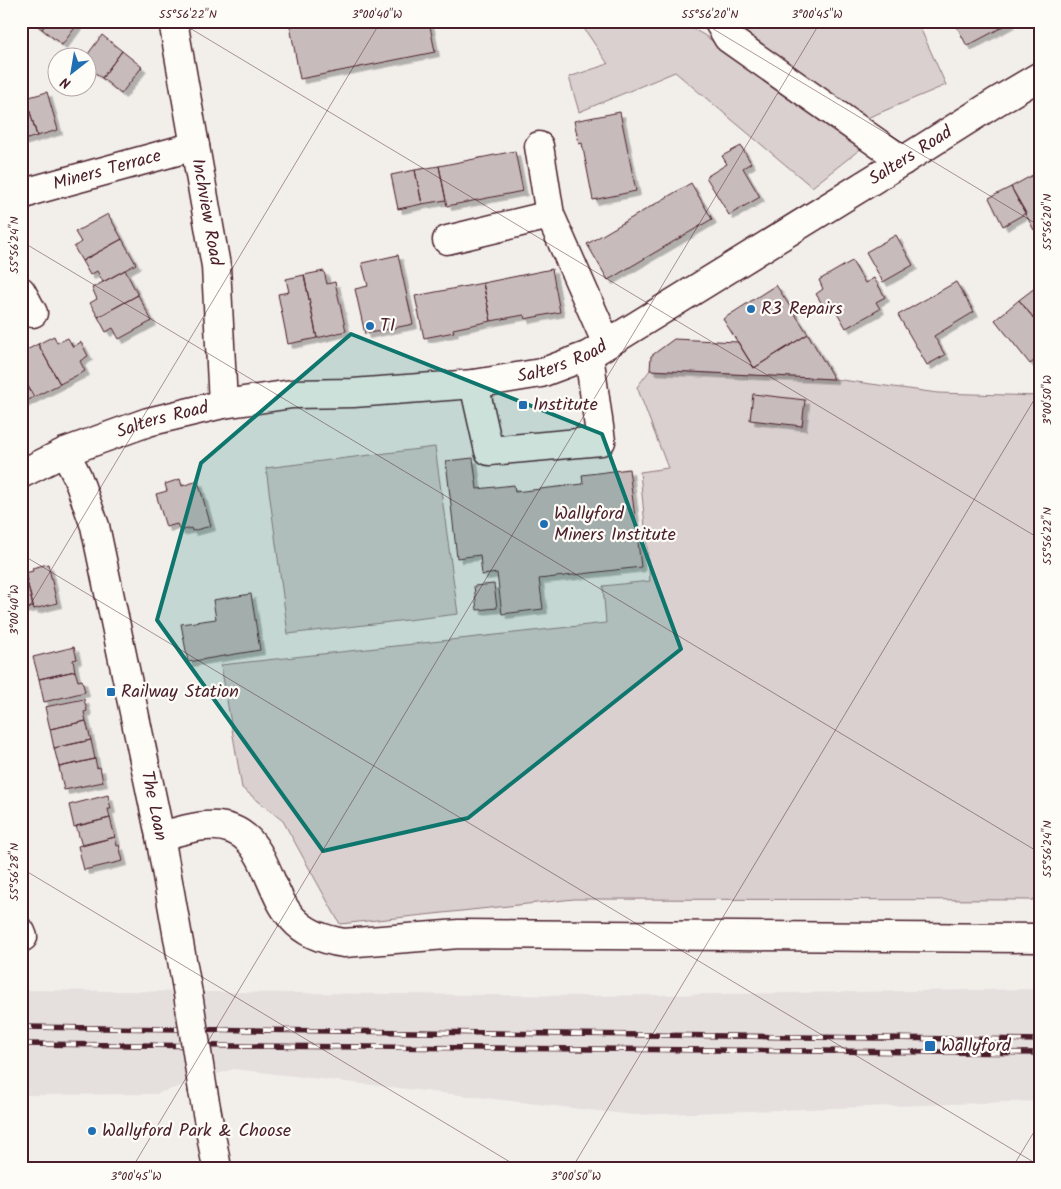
<svg xmlns="http://www.w3.org/2000/svg" width="1061" height="1189" font-family="Kalam,sans-serif">
<style>
.built{fill:#e5dfdd}
.green{fill:#d9d0cf;stroke:#92787d}
.building{fill:#c8bbbb;stroke:#4a1f2b;filter:url(#shadow)}
.lines{fill:none;stroke-linecap:round;stroke-linejoin:round}
.minor-casing{stroke:#4a1f2b;stroke-width:31}
.major-casing{stroke:#4a1f2b;stroke-width:31}
.minor{stroke:#fdfcf7;stroke-width:28}
.major{stroke:#fdfcf7;stroke-width:28}
.rail-casing{stroke:#4a1f2b;stroke-width:5.5}
.rail{stroke:#fdfcf7;stroke-width:4;stroke-dasharray:11;stroke-linecap:butt}
.minor-bridge-casing{stroke:#4a1f2b;stroke-width:31;stroke-linecap:butt}
.minor-bridge{stroke:#fdfcf7;stroke-width:28}
.marked{fill:#0f766e;fill-opacity:0.2;stroke:#0f766e;stroke-width:4;stroke-linejoin:round}
.ticks{fill:none;stroke:#4a1f2b;stroke-width:1;stroke-opacity:0.45}
.poi-dot{fill:#1f6fb2;stroke:#fdfcf7;stroke-width:2}
.labels{text-anchor:middle;dominant-baseline:central;stroke-width:4.5;stroke-linejoin:round;paint-order:stroke}
.street-label{font-size:18px;fill:#4a1f2b;stroke:#fdfcf7}
.poi-label{font-size:18px;fill:#4a1f2b;stroke:#fdfcf7;text-anchor:start}
.neatline{fill:none;stroke:#4a1f2b;stroke-width:2}
.ticks-label{font-size:12px;text-anchor:middle;fill:#4a1f2b}
</style>
<defs>
<filter id="shadow"><feDropShadow dx="4.5" dy="4.5" stdDeviation="0" flood-color="#0004"/></filter>
</defs>
<rect width="100%" height="100%" fill="#f2efeb"/>
<filter id="ink" filterUnits="userSpaceOnUse"><feTurbulence type="fractalNoise" baseFrequency=".02" numOctaves="2"/><feDisplacementMap in="SourceGraphic" scale="10" xChannelSelector="R" yChannelSelector="G"/><feConvolveMatrix kernelMatrix="1 2 1 2 8 2 1 2 1" color-interpolation-filters="sRGB"/></filter>
<g filter="url(#ink)">
<!-- built -->
<path class="built" d="M1040 989V1101L633 1115 233 1069 156 1094 21 1095V990L589 996Z"/>
<!-- green -->
<path class="green" d="M579 21H679L704 35 863 147 812 187 675 72 579 112 569 77 608 64Z
M739 21H917L946 85 860 121 730 25Z
M650 370 834 379 938 393 1040 396V900L574 899 340 924 283 821 242 788 221 665 606 623 603 586 650 581 640 472 668 468 637 387Z
M435 447 458 614 288 634 266 468Z"/>
<!-- building -->
<path class="building" d="M32 21H48L42 29Z
M48 21H80L62 45 42 29Z
M289 21H429L435 52 300 79Z
M954 21H1009L1010 23 967 46Z
M102 35 122 51 102 78 88 67V58H85Z
M122 51 142 67 121 94 102 78Z
M47 92 58 130 37 136 26 98Z
M26 98 37 136 21 141V99Z
M620 112 636 191 593 200 582 143 579 144 574 121Z
M741 146 751 163 743 168 760 197 729 215 706 177 727 164 722 156Z
M515 151 523 191 447 206 439 166Z
M439 166 446 200 422 204 415 170Z
M415 170 422 204 398 209 391 175Z
M1040 171V227L1034 230 1011 187Z
M691 183 712 219 608 280 587 244Z
M1011 187 1026 213 1003 226 989 198Z
M108 214 122 239 82 261 74 247 81 242 75 232Z
M896 235 913 265 883 282 866 252Z
M122 239 136 264 103 282 97 271 90 275 82 261Z
M398 255 413 324 365 334 355 289 368 286 362 263Z
M852 261 865 283 874 278 885 297 876 302 880 309 846 328 832 304 825 309 816 294 823 289 819 280Z
M552 269 560 312 525 319 524 315 491 321 483 283Z
M125 270 138 295 98 317 90 303 97 299 92 288Z
M324 271 327 284 335 282 346 331 317 338 304 275Z
M304 275 317 338 288 344 278 294 289 292 286 279Z
M956 282 974 312 934 336 945 355 927 365 898 315Z
M483 283 491 321 453 329 454 332 424 338 415 296Z
M1040 284V326L1019 300Z
M776 285 808 334 754 368 723 319Z
M138 295 152 321 119 339 113 328 106 332 98 317Z
M1019 300 1040 326V356L1030 364 995 320Z
M808 334 834 379 650 370 651 356 674 339 738 342 754 368Z
M54 336 57 343 68 338 73 347 81 342 88 356 80 361 85 371 60 384 38 344Z
M38 344 60 384 34 397 21 374V362L27 359 23 352Z
M21 374 34 397 21 404Z
M753 394 805 400 802 426 750 420Z
M473 458 477 489 514 485 515 492 583 484 582 475 629 469 641 567 539 579 543 609 502 614 497 573 482 575 480 555 457 558 446 461Z
M180 479 182 486 198 481 211 526 192 531 191 528 180 531 177 524 166 527 156 494 167 491 165 484Z
M48 564 57 603 34 609 25 573 33 571 32 568Z
M25 573 33 607 21 609V574Z
M494 584 497 608 477 610 474 586Z
M251 594 260 650 188 662 181 624 216 619 213 600Z
M74 647 77 659 73 660 75 671 39 679 33 657Z
M75 671 78 681 82 680 85 692 44 702 39 679Z
M84 699 87 711 84 712 86 721 50 729 45 707Z
M86 721 91 740 54 748 50 729Z
M91 740 95 759 59 767 54 748Z
M95 759 97 768 100 767 103 782 64 790 59 767Z
M108 795 111 809H108L110 818 74 827 69 805Z
M110 818 115 837 82 846 76 826Z
M115 837 117 846 119 845 123 861 84 870 78 846Z"/>
<g class="lines">
<!-- minor casing -->
<g class="minor-casing">
<g id="minor">
<path id="s1" d="M173 21 216 266 223 404"/>
<path d="M718 21 728 38 903 161"/>
<path d="M539 146 550 215 607 344"/>
<path id="s2" d="M21 196 35 190 195 146"/>
<path d="M447 240 550 215"/>
<path d="M21 291 33 313"/>
<path d="M474 384 489 451 601 441 589 355"/>
<path id="s3" d="M65 452 77 476 95 526 160 836 188 994"/>
<path d="M160 836C175 833 190 827 205 826 267 820 263 887 293 919 306 934 325 940 344 943L459 934 1040 938"/>
<path d="M21 932 23 937"/>
<path d="M203 1091 217 1168"/>
</g>
</g>
<!-- major casing -->
<g class="major-casing">
<g id="major">
<path id="s4" d="M21 474 65 452 148 422 223 404 292 394 353 393 474 384 541 373 589 355 882 174 996 102 1040 76"/>
</g>
</g>
<!-- minor -->
<use href="#minor" class="minor"/>
<!-- major -->
<use href="#major" class="major"/>
<!-- rail casing -->
<g class="rail-casing">
<path id="rail" d="M21 1027 1040 1040
M21 1044 1040 1053"/>
</g>
<!-- rail -->
<use href="#rail" class="rail"/>
<!-- minor-bridge casing -->
<g class="minor-bridge-casing">
<path id="minor-bridge" d="M188 994 203 1091"/>
</g>
<!-- minor-bridge -->
<use href="#minor-bridge" class="minor-bridge"/>
</g>
</g>
<!-- marked area -->
<path class="marked" d="M351 334 602 434 681 649 468 818 323 851 157 620 201 463Z"/>
<!-- ticks -->
<path class="ticks" d="M178 21 1040 539M700 21 1040 226M21 241 1040 853M21 554 1040 1166M21 620 381 21M21 868 520 1168M132 1168 821 21M572 1168 1040 390M1012 1168 1040 1122"/>
<!-- markers -->
<g class="poi-dot">
<circle cx="751" cy="309" r="5"/>
<circle cx="370" cy="326" r="5"/>
<rect x="518" y="400" width="10" height="10" rx="2.5"/>
<circle cx="544" cy="524" r="5"/>
<rect x="106" y="687" width="10" height="10" rx="2.5"/>
<rect x="924" y="1040" width="12" height="12" rx="2.5"/>
<circle cx="92" cy="1131" r="5"/>
</g>
<g class="labels">
<!-- street labels -->
<g class="street-label">
<text stroke="none"><textPath href="#s4" startOffset="964">Salters Road</textPath></text>
<text stroke="none"><textPath href="#s2" startOffset="90">Miners Terrace</textPath></text>
<text stroke="none"><textPath href="#s1" startOffset="194">Inchview Road</textPath></text>
<text stroke="none"><textPath href="#s4" startOffset="558">Salters Road</textPath></text>
<text stroke="none"><textPath href="#s4" startOffset="152">Salters Road</textPath></text>
<text stroke="none"><textPath href="#s3" startOffset="366">The Loan</textPath></text>
</g>
<!-- poi labels -->
<g class="poi-label">
<text x="761" y="309">R3 Repairs</text>
<text x="380" y="326">TI</text>
<text x="533" y="405">Institute</text>
<text x="554" y="514">Wallyford<tspan x="554" dy="21">Miners Institute</tspan></text>
<text x="121" y="692">Railway Station</text>
<text x="941" y="1046">Wallyford</text>
<text x="102" y="1131">Wallyford Park &amp; Choose</text>
</g>
</g>
<!-- margin -->
<rect width="1061" height="1189" fill="none" stroke="#fdfcf7" stroke-width="55"/>
<!-- north arrow -->
<g transform="translate(72 72) rotate(211)"><circle r="24" fill="#fdfcf7" stroke="#b5a4a5"/>
<path d="M0-4L9 19L0 12L-9 19Z" fill="#1f6fb2"/>
<text y="-8" font-size="14" font-weight="bold" text-anchor="middle" fill="#4a1f2b">N</text>
</g>
<rect x="28" y="28" width="1006" height="1134" class="neatline"/>
<g class="ticks-label">
<text x="188" y="18">55°56'22"N</text>
<text x="377" y="18">3°00'40"W</text>
<text x="710" y="18">55°56'20"N</text>
<text x="817" y="18">3°00'45"W</text>
<text transform="translate(1047 222) rotate(-90)" y="4">55°56'20"N</text>
<text transform="translate(14 245) rotate(-90)" y="4">55°56'24"N</text>
<text transform="translate(1047 400) rotate(-90)" y="4">3°00'50"W</text>
<text transform="translate(1047 536) rotate(-90)" y="4">55°56'22"N</text>
<text transform="translate(14 610) rotate(-90)" y="4">3°00'40"W</text>
<text transform="translate(1047 849) rotate(-90)" y="4">55°56'24"N</text>
<text transform="translate(14 872) rotate(-90)" y="4">55°56'28"N</text>
<text x="136" y="1180">3°00'45"W</text>
<text x="576" y="1180">3°00'50"W</text>
</g>
</svg>
